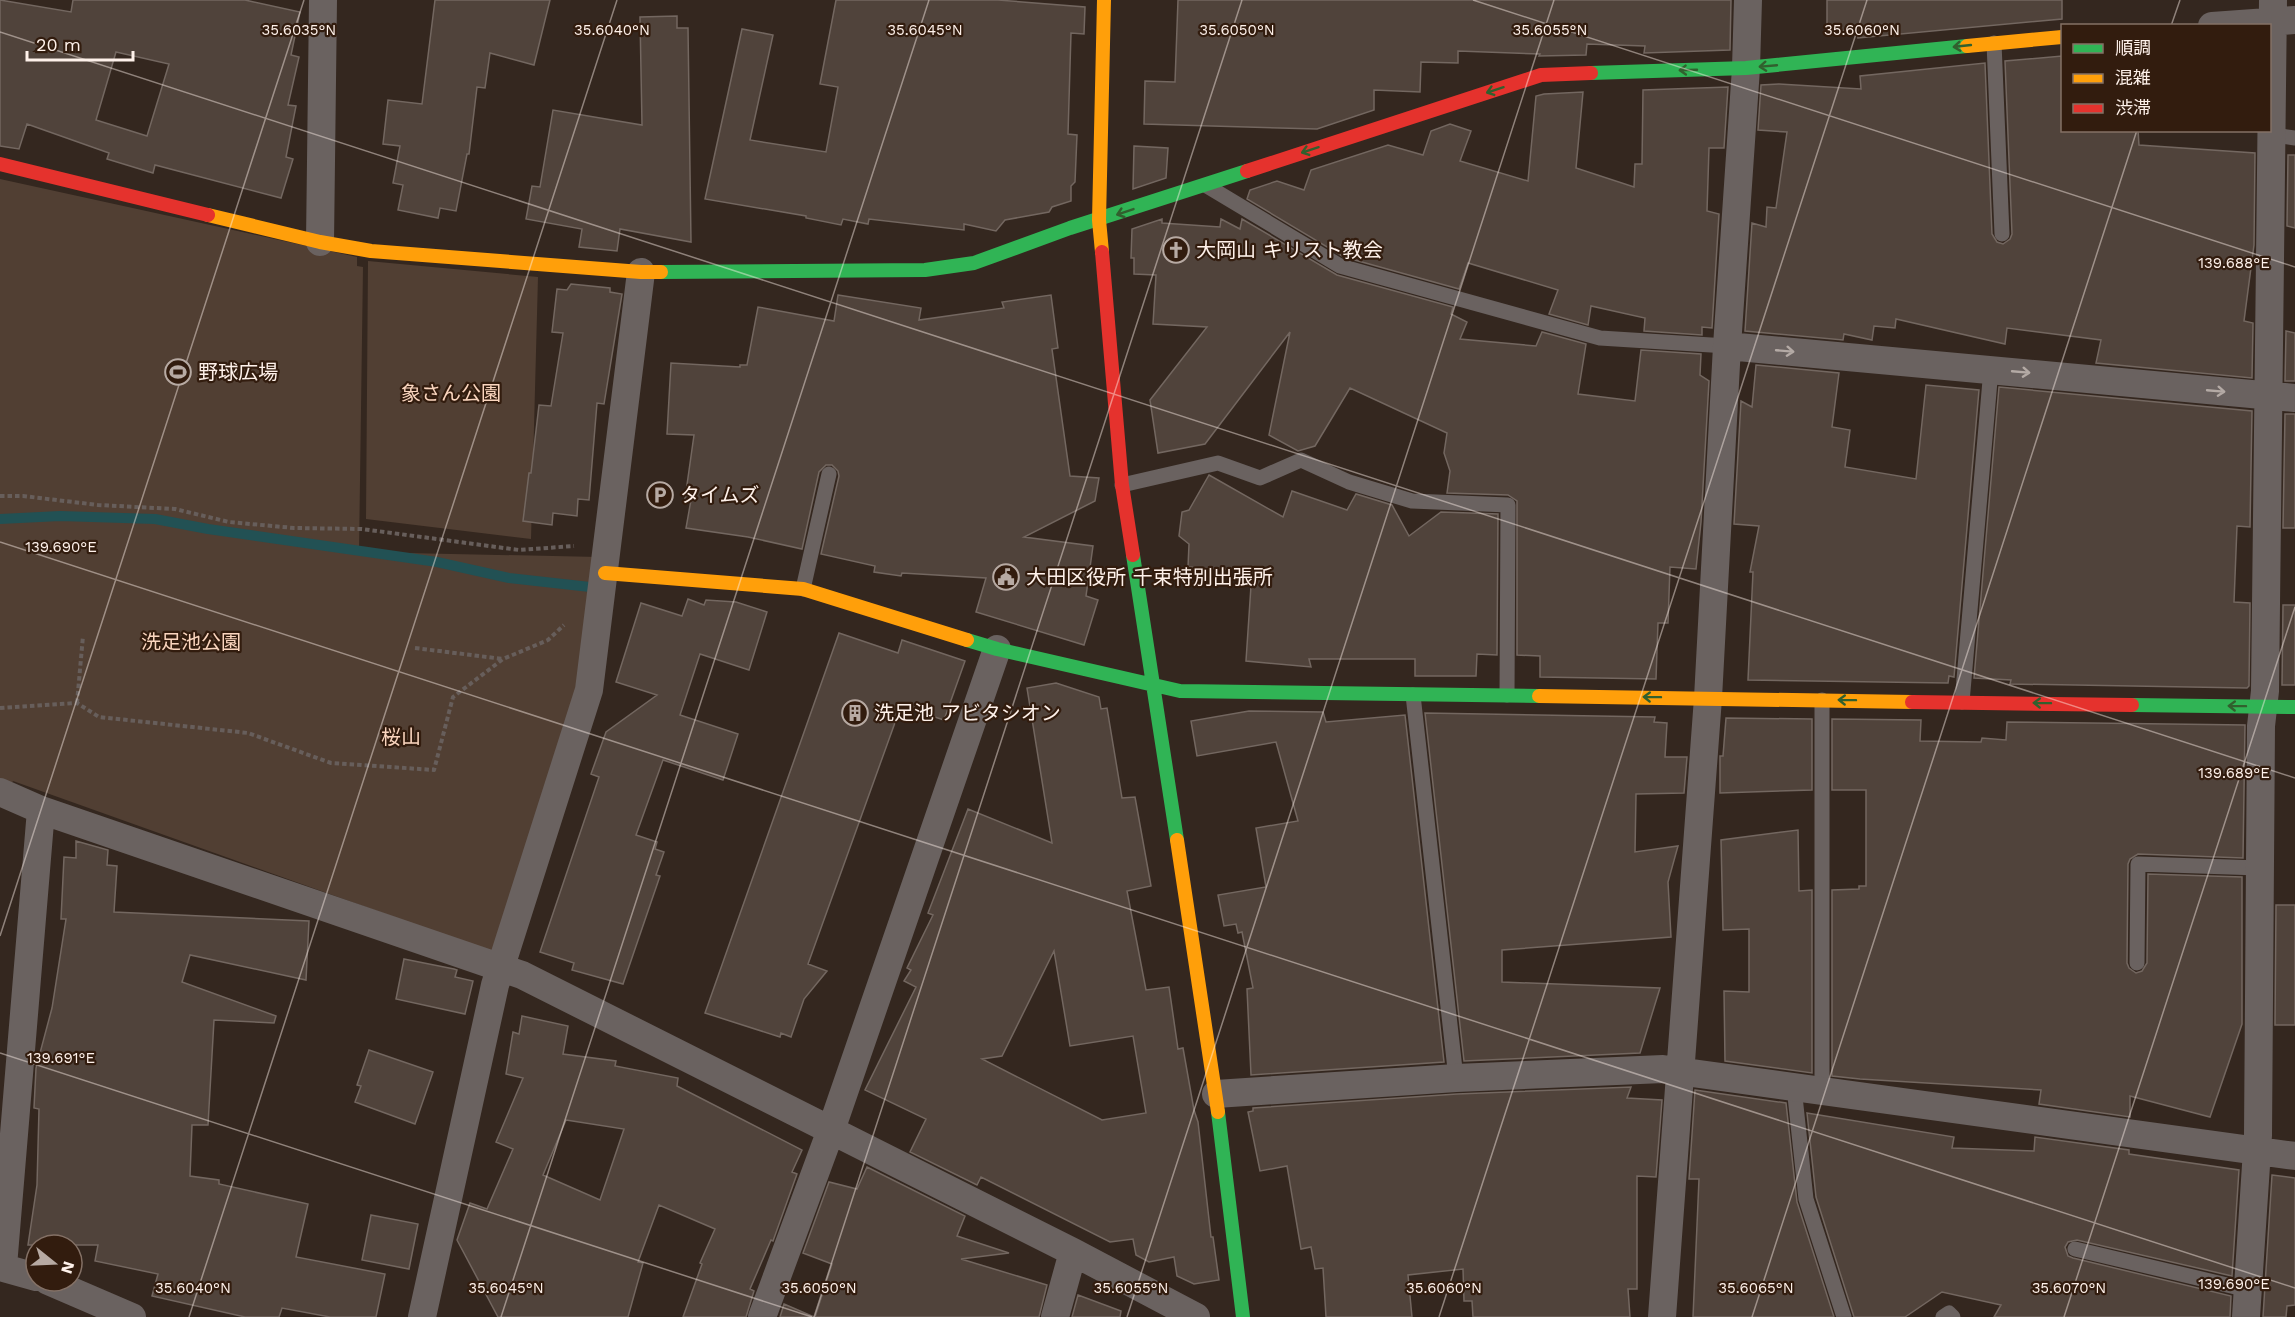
<svg xmlns="http://www.w3.org/2000/svg" width="2295" height="1317" font-family="'Work Sans','Noto Sans JP',sans-serif">
<style>
.green{fill:#513f33}
.lines{fill:none;stroke-linecap:round;stroke-linejoin:round}
.stream{stroke:#225154;stroke-width:10}
.building{fill:#50433b;stroke:#736760;stroke-width:1.5;fill-rule:evenodd}
.path{stroke:#675e5b;stroke-width:4;stroke-dasharray:4.5 3;stroke-linecap:butt}
.lane{stroke:#6a6260;stroke-width:15}
.street{stroke:#6a6260;stroke-width:28}
.fast{stroke:#30b455;stroke-width:14}
.slow{stroke:#ff9f0a;stroke-width:14}
.jam{stroke:#e5322d;stroke-width:14}
.oneway{stroke:#31602e}
.oneway2{stroke:#b4aaa5}
.ticks{fill:none;stroke:#fef1ea;stroke-width:1.5;stroke-opacity:0.45}
.labels{text-anchor:middle;dominant-baseline:central;stroke-width:4.5;stroke-linejoin:round;paint-order:stroke}
.poi-label{font-size:20px;fill:#fef1ea;stroke:#321c0e;text-anchor:start}
.park-label{font-size:20px;fill:#fad5be;stroke:#321c0e}
.ticks-label{font-size:15px;text-anchor:middle;fill:#fef1ea;stroke:#321c0e;stroke-width:4.5;stroke-linejoin:round;paint-order:stroke}
</style>
<rect width="100%" height="100%" fill="#34271f"/>
<!-- green -->
<path class="green" d="M0 179 357 257V266L363 267 359 552 599 557 583 690 492 952 13 781 9 788 0 784Z
M368 261 538 277 531 539 366 519Z"/>
<g class="lines">
<!-- stream -->
<path class="stream" d="M0 519 60 516 155 519 208 529 437 562 509 578 590 587"/>
</g>
<!-- building -->
<path class="building" d="M0 0 71 12 73 0H245L300 12 291 55 299 57 288 105 296 106 286 157 293 159 281 198 155 165 153 173 107 159 109 153 27 124 19 149 0 146ZM116 52 169 64 147 136 96 120Z
M435 0H550L534 65 490 53 485 88 477 87 469 154H467L456 211 440 208 438 218 398 210 403 185 393 183 400 146 383 144 388 100 422 104Z
M836 0H998L1085 7 1084 34 1071 33 1068 134 1077 135 1075 182 1071 186V201L1052 207 1049 212 1005 220 996 231 964 224V230L869 219 868 224 843 219 841 225 806 218V216L705 199 742 29 773 35 750 140 826 152 838 87 820 84Z
M1178 0H1731L1730 50 1644 53 1645 46 1587 44 1586 55 1539 56 1540 54 1458 51V63L1421 62 1420 92 1374 90V110L1317 129 1144 124 1145 81 1175 82Z
M1827 0H2062V19L1858 38V31L1827 30Z
M677 16V28H688L691 242 620 229 617 251 579 247 582 229 526 219 532 186 540 187 553 110 642 125 640 17Z
M2062 56V130H2138L2139 145 2255 153 2254 245 2244 321 2253 323 2252 378 2096 363 2101 340 2007 328 2005 344 1896 319 1895 328 1874 326 1872 340 1844 334 1843 340 1745 331 1752 223 1766 227 1767 207 1776 208 1787 132 1758 130 1761 85 1779 84 1861 89 1860 76 1985 63 1992 234 1997 242 2003 244 2010 239 2012 234 2005 61Z
M1728 87 1724 148H1709L1707 211 1719 214 1712 328 1702 327V335L1644 331 1645 318 1591 306 1588 325 1549 314 1558 290 1468 263 1459 289 1344 257 1247 199 1250 190 1277 181 1304 190 1311 170 1388 145 1423 155 1431 131 1450 124 1471 131 1460 161 1528 181 1536 96 1544 94 1583 92 1576 168 1634 187 1635 164H1642L1643 90Z
M1134 146 1168 148 1166 178 1133 189Z
M2288 155H2295V228L2287 226Z
M1162 219V223L1220 227 1221 219 1240 229 1242 219 1337 275 1453 307 1451 314 1467 322 1460 339 1536 346 1542 332 1586 344 1578 394 1635 401 1641 350 1701 354 1700 375 1709 381 1701 522 1696 569 1670 567 1668 623H1658L1656 679 1540 677V656L1517 655V501L1508 495 1447 493 1450 471 1444 453 1447 433 1350 388 1315 446 1298 451 1269 435 1290 332 1205 444 1158 453 1150 400 1207 327 1153 324 1156 275 1134 274V258H1131L1132 229Z
M571 284 610 288V292L622 294 604 404 597 403 589 500 578 499 577 516 553 513 552 525 523 521 529 473H531L539 405 551 406 563 333 552 332 557 289 567 290Z
M838 295 921 308 919 320 1004 308 1002 302 1051 295 1058 348 1052 349 1070 476 1099 478 1095 501 1024 537 1093 546 1086 596 1098 600 1084 645 976 612 986 578 902 573 901 576 874 572 875 566 821 554 839 476 838 471 832 465H826L819 472 802 549 748 537 686 528 691 500 685 499 694 435 667 434 671 363 740 367V365H747L758 307 834 321Z
M2286 331 2295 333V381H2285Z
M1756 365 1839 373 1832 427 1850 430 1845 467 1916 479 1926 385 1979 390 1954 677 1949 676 1948 683 1748 680 1753 572H1750L1759 526 1734 524 1741 401 1752 407Z
M1999 387 2252 411 2250 527 2237 526 2234 602 2250 603 2249 686 2247 688 2010 684 2011 680 1974 678Z
M2285 414H2295V528H2283Z
M1209 475 1283 517 1292 491 1347 510 1356 494 1392 505 1409 536 1441 512 1498 514 1497 655 1477 654 1476 676H1415V659H1309L1311 667 1246 661 1252 571 1188 567 1189 544 1179 536 1182 512 1189 510Z
M688 599 704 605 706 600 736 602 767 612 749 670 700 654 680 715 738 734 723 780 663 760 636 835 657 842 655 849 664 852 656 875 660 876 623 984 572 970 574 963 540 952 599 777 591 774 606 732 657 695 616 682 641 603 682 616Z
M2283 605H2295V685H2282Z
M839 633 898 653 902 640 965 661 944 720 901 706 808 964 827 971 804 999 791 1037 781 1033 780 1037 705 1013Z
M1056 683 1099 697 1101 709 1107 708 1122 798 1135 797 1151 886 1127 891 1146 990 1169 987 1178 1049 1183 1048 1194 1110 1198 1122 1211 1237H1213L1219 1280 1194 1284 1177 1276 1174 1257 1149 1262 1136 1255 1133 1239 1110 1242 981 1177 977 1185 910 1152 926 1119 865 1090 916 987 904 981 911 970 907 968 933 915 928 913 968 809 1052 843 1027 688ZM1054 951 1070 1046 1133 1036 1146 1113 1102 1120 982 1059 1002 1056Z
M1249 711 1323 712 1326 722 1405 715 1444 1062 1251 1075 1247 989 1253 988 1242 932 1238 933 1236 924 1224 926 1218 895 1266 887 1256 828 1298 821 1276 742 1197 756 1191 721Z
M1425 713 1655 717 1654 722 1667 723 1665 757H1687L1684 793 1636 794 1635 852 1678 846 1668 882 1671 937 1502 950V982L1660 988 1640 1053 1464 1061Z
M1726 718 1812 719V790L1720 793V756H1723Z
M1832 719 1921 720 1920 741 1981 742 1982 738 2006 740 2007 722 2245 725 2243 858 2138 854 2130 859 2128 864 2127 963 2129 968 2136 973 2142 971 2147 963 2148 874 2242 877V1024L2210 1117 2130 1096V1117L2039 1104 2041 1090 1860 1079 1832 1076V890L1859 889V886H1866V790H1832Z
M1798 830 1799 891 1812 890V1073L1725 1061 1724 991 1749 992V929L1723 930 1721 840Z
M76 841 108 850 107 865 117 866 114 912 309 921 306 980 190 955 182 982 276 1016 274 1023 214 1020 208 1125H192L190 1176 219 1180V1184L308 1204 296 1257 385 1274 376 1317H330L282 1308 279 1317H245L152 1296 158 1274 95 1261 98 1245H28L37 1185 39 1109 34 1108 36 1068 52 1008 66 919H61L64 857 76 858Z
M2276 905H2295V1025H2275Z
M404 959 454 969 457 970 455 977 473 981 465 1014 396 999Z
M522 1016 568 1026 563 1054 616 1061 615 1066 678 1078 677 1086 802 1150 792 1172 797 1174 773 1241 771 1240 750 1289 754 1291 746 1317H683L702 1264 700 1263 715 1229 659 1205 638 1262 643 1263 628 1317H498L457 1240 470 1203 487 1209 513 1149 496 1142 523 1078 506 1074 513 1032 519 1034ZM566 1120 624 1129 600 1200 543 1175Z
M369 1050 433 1072 415 1124 355 1102 361 1086 357 1085Z
M1631 1087 1627 1098 1662 1100 1656 1177 1637 1176V1289H1628L1630 1317H1473L1472 1301H1464L1463 1269 1408 1275 1412 1317H1326L1323 1268 1315 1269 1311 1247 1301 1249 1287 1166 1260 1171 1248 1112 1253 1111V1108L1457 1094Z
M1695 1090 1786 1103 1797 1202 1834 1317H1693L1699 1179H1689Z
M1807 1113 1954 1137 1952 1148 2034 1151 2035 1137 2129 1150V1154L2239 1170 2232 1276 2077 1240 2068 1242 2065 1247 2068 1256 2073 1258 2231 1296 2230 1317H1994L2001 1305 1942 1292 1905 1317H1854L1816 1197Z
M867 1167 965 1216 957 1236 1009 1253 961 1259 1047 1285 1039 1317H815L832 1264 803 1253 829 1182 857 1189Z
M2272 1175 2295 1178V1305L2287 1306 2286 1317H2263Z
M371 1215 418 1224 409 1269 362 1260Z
M1078 1295 1121 1311 1120 1317H1072Z
M784 1304 814 1317H780Z"/>
<g class="lines">
<!-- path -->
<path class="path" d="M0 496H23L98 505 175 509 229 522 294 528 362 529 519 550 574 546
M415 648 503 659
M77 703 83 636
M0 708 77 703 99 717 248 733 331 763 434 770 453 697 503 659 548 640 564 625"/>
<!-- lane -->
<path class="lane" d="M1994 43 2002 234
M2273 135 2295 138
M1207 186 1340 266 1600 338 1727 346
M1122 485 1218 463 1260 478 1301 460 1349 482 1412 501 1508 505 1507 695
M803 589 829 474
M1413 695 1456 1078
M1962 702 1991 369
M2137 963 2138 864 2260 868
M1794 1087 1806 1199 1844 1317
M1822 1091V700
M2075 1249 2248 1290
M1943 1317 1949 1313 1953 1317"/>
<!-- street -->
<path class="street" d="M2212 26 2295 20
M320 242 323 0
M1727 346 2295 398
M0 792 41 810 522 975 1073 1252 1196 1317
M1216 1094 1456 1078 1663 1069 2295 1156
M3 1266 41 810
M0 1267 36 1277
M48 1281 132 1317
M422 1317 495 985 589 690 641 272
M762 1317 831 1130 997 649
M1055 1317 1073 1252
M1662 1317 1708 698 1727 346 1746 68 1748 0
M2246 1317 2258 1135 2261 726 2265 691 2273 0"/>
<!-- fast -->
<path class="fast" d="M1591 73 1746 68 1967 46
M661 272 925 270 974 263 1070 228 1247 171
M1133 555 1177 840
M967 640 997 649 1180 691 1539 696
M2132 705 2295 707
M1218 1112 1243 1317"/>
<!-- slow -->
<path class="slow" d="M1967 46 2062 37
M208 215 320 242 371 251 641 272H661
M1102 252 1099 220 1104 0
M605 573 803 589 967 640
M1539 696 1912 702
M1177 840 1218 1112"/>
<!-- jam -->
<path class="jam" d="M0 164 208 215
M1247 171 1541 75 1591 73
M1102 252 1122 485 1133 555
M1912 702 2132 705"/>
</g>
<!-- one-way arrows -->
<defs><path id="oneway-shaft" d="M-6 0H5M1.5-3L5.5 0L1.5 3" fill="none" stroke-width="1.6" stroke-linecap="round" stroke-linejoin="round" transform="scale(1.5)"/></defs>
<g class="oneway">
<use href="#oneway-shaft" transform="translate(1962 46) rotate(174)"/>
<use href="#oneway-shaft" transform="translate(1768 66) rotate(175)"/>
<use href="#oneway-shaft" transform="translate(1688 70) rotate(178)"/>
<use href="#oneway-shaft" transform="translate(1495 90) rotate(162)"/>
<use href="#oneway-shaft" transform="translate(1310 150) rotate(162)"/>
<use href="#oneway-shaft" transform="translate(1125 212) rotate(161)"/>
<use href="#oneway-shaft" transform="translate(1652 697) rotate(-179)"/>
<use href="#oneway-shaft" transform="translate(1847 700) rotate(-179)"/>
<use href="#oneway-shaft" transform="translate(2042 703) rotate(-179)"/>
<use href="#oneway-shaft" transform="translate(2237 706) rotate(-179)"/>
</g>
<g class="oneway2">
<use href="#oneway-shaft" transform="translate(1785 351) rotate(5)"/>
<use href="#oneway-shaft" transform="translate(2021 372) rotate(5)"/>
<use href="#oneway-shaft" transform="translate(2216 391) rotate(5)"/>
</g>
<!-- ticks -->
<path class="ticks" d="M1473 0 2295 267M2171 26 2180 0M0 32 2295 778M0 542 2295 1288M0 936 304 0M0 1053 812 1317M189 1317 617 0M501 1317 929 0M814 1317 1242 0M1127 1317 1554 0M1439 1317 1867 0M1752 1317 2137 130M2064 1317 2295 607"/>
<!-- icons -->
<defs>
<g id="church-ring" transform="scale(1.35)"><circle r="9.5" fill="#321c0e" stroke="#b7aaa3" stroke-width="1.5"/><path d="M-1.2-6h2.4v3.5h3.3v2.4h-3.3V6h-2.4V-.1h-3.3v-2.4h3.3Z" fill="#b7aaa3"/></g>
<g id="stadium-ring" transform="scale(1.35)"><circle r="9.5" fill="#321c0e" stroke="#b7aaa3" stroke-width="1.5"/><path d="M0-5a6.5 5 0 1 0 0 10a6.5 5 0 1 0 0-10ZM-3.5-1.8h7v3.6h-7Z" fill="#b7aaa3"/></g>
<g id="parking-ring" transform="scale(1.35)"><circle r="9.5" fill="#321c0e" stroke="#b7aaa3" stroke-width="1.5"/><path d="M-3.5-5.5H1a3.5 3.5 0 0 1 0 7H-1V5.5H-3.5ZM-1-3.4V-.6H.8a1.4 1.4 0 0 0 0-2.8Z" fill="#b7aaa3"/></g>
<g id="civic-ring" transform="scale(1.35)"><circle r="9.5" fill="#321c0e" stroke="#b7aaa3" stroke-width="1.5"/><path d="M-.6-6.5H3V-4.5H.6V-3L4-1V1h2V6H-6V1h2V-1L-.6-3ZM-1.2 2.5V6h2.4V2.5Z" fill="#b7aaa3"/></g>
<g id="building-ring" transform="scale(1.35)"><circle r="9.5" fill="#321c0e" stroke="#b7aaa3" stroke-width="1.5"/><path d="M-4-6H4V6H1V3H-1V6H-4ZM-2.5-4.3h1.7v1.8h-1.7ZM.8-4.3h1.7v1.8H.8ZM-2.5-1h1.7V.8h-1.7ZM.8-1h1.7V.8H.8Z" fill="#b7aaa3"/></g>
</defs>
<g fill-rule="evenodd">
<use href="#church-ring" x="1176" y="250"/>
<use href="#stadium-ring" x="178" y="372"/>
<use href="#parking-ring" x="660" y="495"/>
<use href="#civic-ring" x="1006" y="577"/>
<use href="#building-ring" x="855" y="713"/>
</g>
<g class="labels">
<!-- poi labels -->
<g class="poi-label">
<text x="1196" y="250">大岡山 キリスト教会</text>
<text x="198" y="372">野球広場</text>
<text x="680" y="495">タイムズ</text>
<text x="1026" y="577">大田区役所 千束特別出張所</text>
<text x="874" y="713">洗足池 アビタシオン</text>
</g>
<!-- park labels -->
<g class="park-label">
<text x="451" y="393">象さん公園</text>
<text x="191" y="642">洗足池公園</text>
<text x="401" y="737">桜山</text>
</g>
</g>
<g class="ticks-label">
<text x="299" y="35">35.6035°N</text>
<text x="612" y="35">35.6040°N</text>
<text x="925" y="35">35.6045°N</text>
<text x="1237" y="35">35.6050°N</text>
<text x="1550" y="35">35.6055°N</text>
<text x="1862" y="35">35.6060°N</text>
<text x="2234" y="268">139.688°E</text>
<text x="61" y="552">139.690°E</text>
<text x="2234" y="778">139.689°E</text>
<text x="61" y="1063">139.691°E</text>
<text x="2234" y="1289">139.690°E</text>
<text x="193" y="1293">35.6040°N</text>
<text x="506" y="1293">35.6045°N</text>
<text x="819" y="1293">35.6050°N</text>
<text x="1131" y="1293">35.6055°N</text>
<text x="1444" y="1293">35.6060°N</text>
<text x="1756" y="1293">35.6065°N</text>
<text x="2069" y="1293">35.6070°N</text>
</g>
<!-- legend -->
<rect x="2061" y="24" width="210" height="108" fill="#321c0e" stroke="#847166" stroke-width="1.5"/>
<rect x="2073" y="44" width="30" height="9" fill="#30b455" stroke="#847166" stroke-width="1.5"/>
<text x="2115" y="54" font-size="18" fill="#fef1ea">順調</text>
<rect x="2073" y="74" width="30" height="9" fill="#ff9f0a" stroke="#847166" stroke-width="1.5"/>
<text x="2115" y="84" font-size="18" fill="#fef1ea">混雑</text>
<rect x="2073" y="104" width="30" height="9" fill="#e5322d" stroke="#847166" stroke-width="1.5"/>
<text x="2115" y="114" font-size="18" fill="#fef1ea">渋滞</text>
<!-- north arrow -->
<g transform="translate(54 1263) rotate(108)"><circle r="28" fill="#321c0e" stroke="#847166" stroke-width="1.5"/>
<path d="M0-4.5L10 22L0 15L-10 22Z" fill="#b7aaa3"/>
<text y="-9" font-size="16" font-weight="bold" text-anchor="middle" fill="#fef1ea">N</text>
</g>
<!-- scale -->
<path d="M27 51v9h106v-9" fill="none" stroke="#fef1ea" stroke-width="3"/>
<text x="36" y="51" font-size="18" fill="#fef1ea" stroke="#321c0e" stroke-width="4.5" paint-order="stroke">20 m</text>
</svg>
